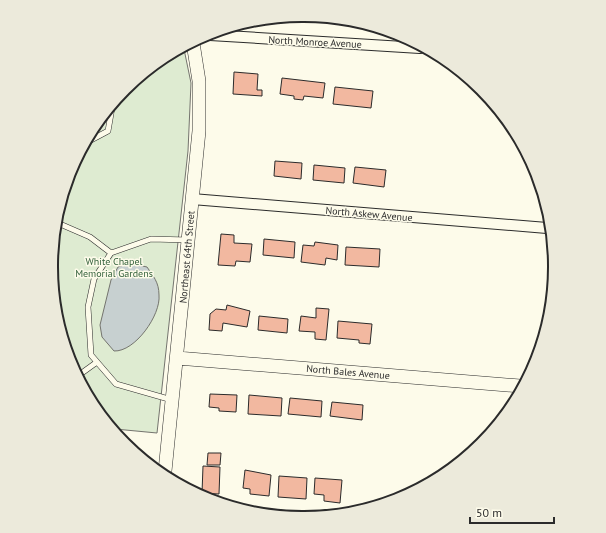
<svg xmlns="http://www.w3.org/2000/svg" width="606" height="533" font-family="'PT Sans',sans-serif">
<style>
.green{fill:#deebd1;stroke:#74746e}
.water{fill:#c7d0d0;stroke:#74746e}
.building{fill:#f2b8a0;stroke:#2b2b2b}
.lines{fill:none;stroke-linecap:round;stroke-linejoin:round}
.service-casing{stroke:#2b2b2b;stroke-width:6}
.minor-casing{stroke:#2b2b2b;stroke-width:12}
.tertiary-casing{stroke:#2b2b2b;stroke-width:14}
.service{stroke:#fdfbea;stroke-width:5}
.minor{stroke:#fdfbea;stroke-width:10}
.tertiary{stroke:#fdfbea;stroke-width:13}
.labels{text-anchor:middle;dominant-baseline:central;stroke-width:3;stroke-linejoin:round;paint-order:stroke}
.street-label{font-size:10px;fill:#2b2b2b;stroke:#fdfbea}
.park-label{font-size:10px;fill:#34623c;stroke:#fdfbea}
.rim{fill:none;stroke:#2b2b2b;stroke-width:2}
</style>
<rect width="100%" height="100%" fill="#fdfbea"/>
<!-- green -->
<path class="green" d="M184 49 191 83 188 151 157 433 115 429 71 363 52 266 71 170 125 89Z"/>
<!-- water -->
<path class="water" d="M129 263 147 267C153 276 159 282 159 295 161 315 135 352 114 351L102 337 100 325 111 280 118 267Z"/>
<!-- building -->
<path class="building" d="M234 72 258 74 257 90H262V96L233 94Z
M282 78 325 83 323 98 304 96 303 100 294 99V96L280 94Z
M335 87 373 91 371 108 333 104Z
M275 161 302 163 301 179 274 176Z
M314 165 345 168 344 183 313 180Z
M355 167 386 170 384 187 353 183Z
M221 234 234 235V243L252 244 250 262 236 261 235 266 218 265Z
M264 239 295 242 294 258 263 255Z
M315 242 338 245 337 260 326 258 325 265 301 262 303 245 314 246Z
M346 247 380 249 379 267 345 265Z
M227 305 250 311 247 327 223 323 222 331 209 330 210 314 216 309 226 310Z
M316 308 329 309 326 340 315 339V332L299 331 301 316 316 318Z
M259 316 288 319 287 333 258 330Z
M338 321 372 324 370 344 359 343V340L337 338Z
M210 394 237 395 236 412 219 411V408L209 407Z
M249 395 282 398 281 416 248 414Z
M290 398 322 401 321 417 288 414Z
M332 402 363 405 362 420 330 416Z
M208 453H221L220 465H207Z
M203 466 220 467 219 494 202 493Z
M245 470 271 475 269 496 250 494V489L243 488Z
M279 476 307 478 306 499 278 497Z
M315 478 342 480 340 503 324 501V495L314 494Z"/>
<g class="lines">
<!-- service casing -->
<g class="service-casing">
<path id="service" d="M91 140 108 131 112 108
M60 224 90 237 111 253
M79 375 97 362
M172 400 116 384 91 355 88 307 94 279 111 253 151 239 188 240"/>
</g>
<!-- minor casing -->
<g class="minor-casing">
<path id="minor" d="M210 35 420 48
M192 199 547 228"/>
</g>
<!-- tertiary casing -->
<g class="tertiary-casing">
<path id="tertiary" d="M177 358 520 386
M165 471 199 131V81L193 43"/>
</g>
<!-- service -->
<use href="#service" class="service"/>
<!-- minor -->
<use href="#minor" class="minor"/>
<!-- tertiary -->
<use href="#tertiary" class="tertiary"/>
</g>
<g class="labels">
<!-- street labels -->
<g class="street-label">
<text transform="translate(315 42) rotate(3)">North Monroe Avenue</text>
<text transform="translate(369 214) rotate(5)">North Askew Avenue</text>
<text transform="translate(187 257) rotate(-85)">Northeast 64th Street</text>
<text transform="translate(348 372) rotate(5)">North Bales Avenue</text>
</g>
<!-- park labels -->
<g class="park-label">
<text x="114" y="261">White Chapel<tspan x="114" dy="12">Memorial Gardens</tspan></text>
</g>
</g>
<!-- crop -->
<path d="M0 0H606V533H0ZM302 22H304A244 244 0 0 1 548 266V267A244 244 0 0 1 304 511H302A244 244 0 0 1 58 267V266A244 244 0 0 1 302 22Z" fill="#eceadb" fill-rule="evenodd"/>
<path class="rim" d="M302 22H304A244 244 0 0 1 548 266V267A244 244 0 0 1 304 511H302A244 244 0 0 1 58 267V266A244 244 0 0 1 302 22Z"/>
<!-- scale -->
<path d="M470 517v6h84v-6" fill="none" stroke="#2b2b2b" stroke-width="2"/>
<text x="476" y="517" font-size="12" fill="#2b2b2b" stroke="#fdfbea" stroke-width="3" paint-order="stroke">50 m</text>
</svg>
